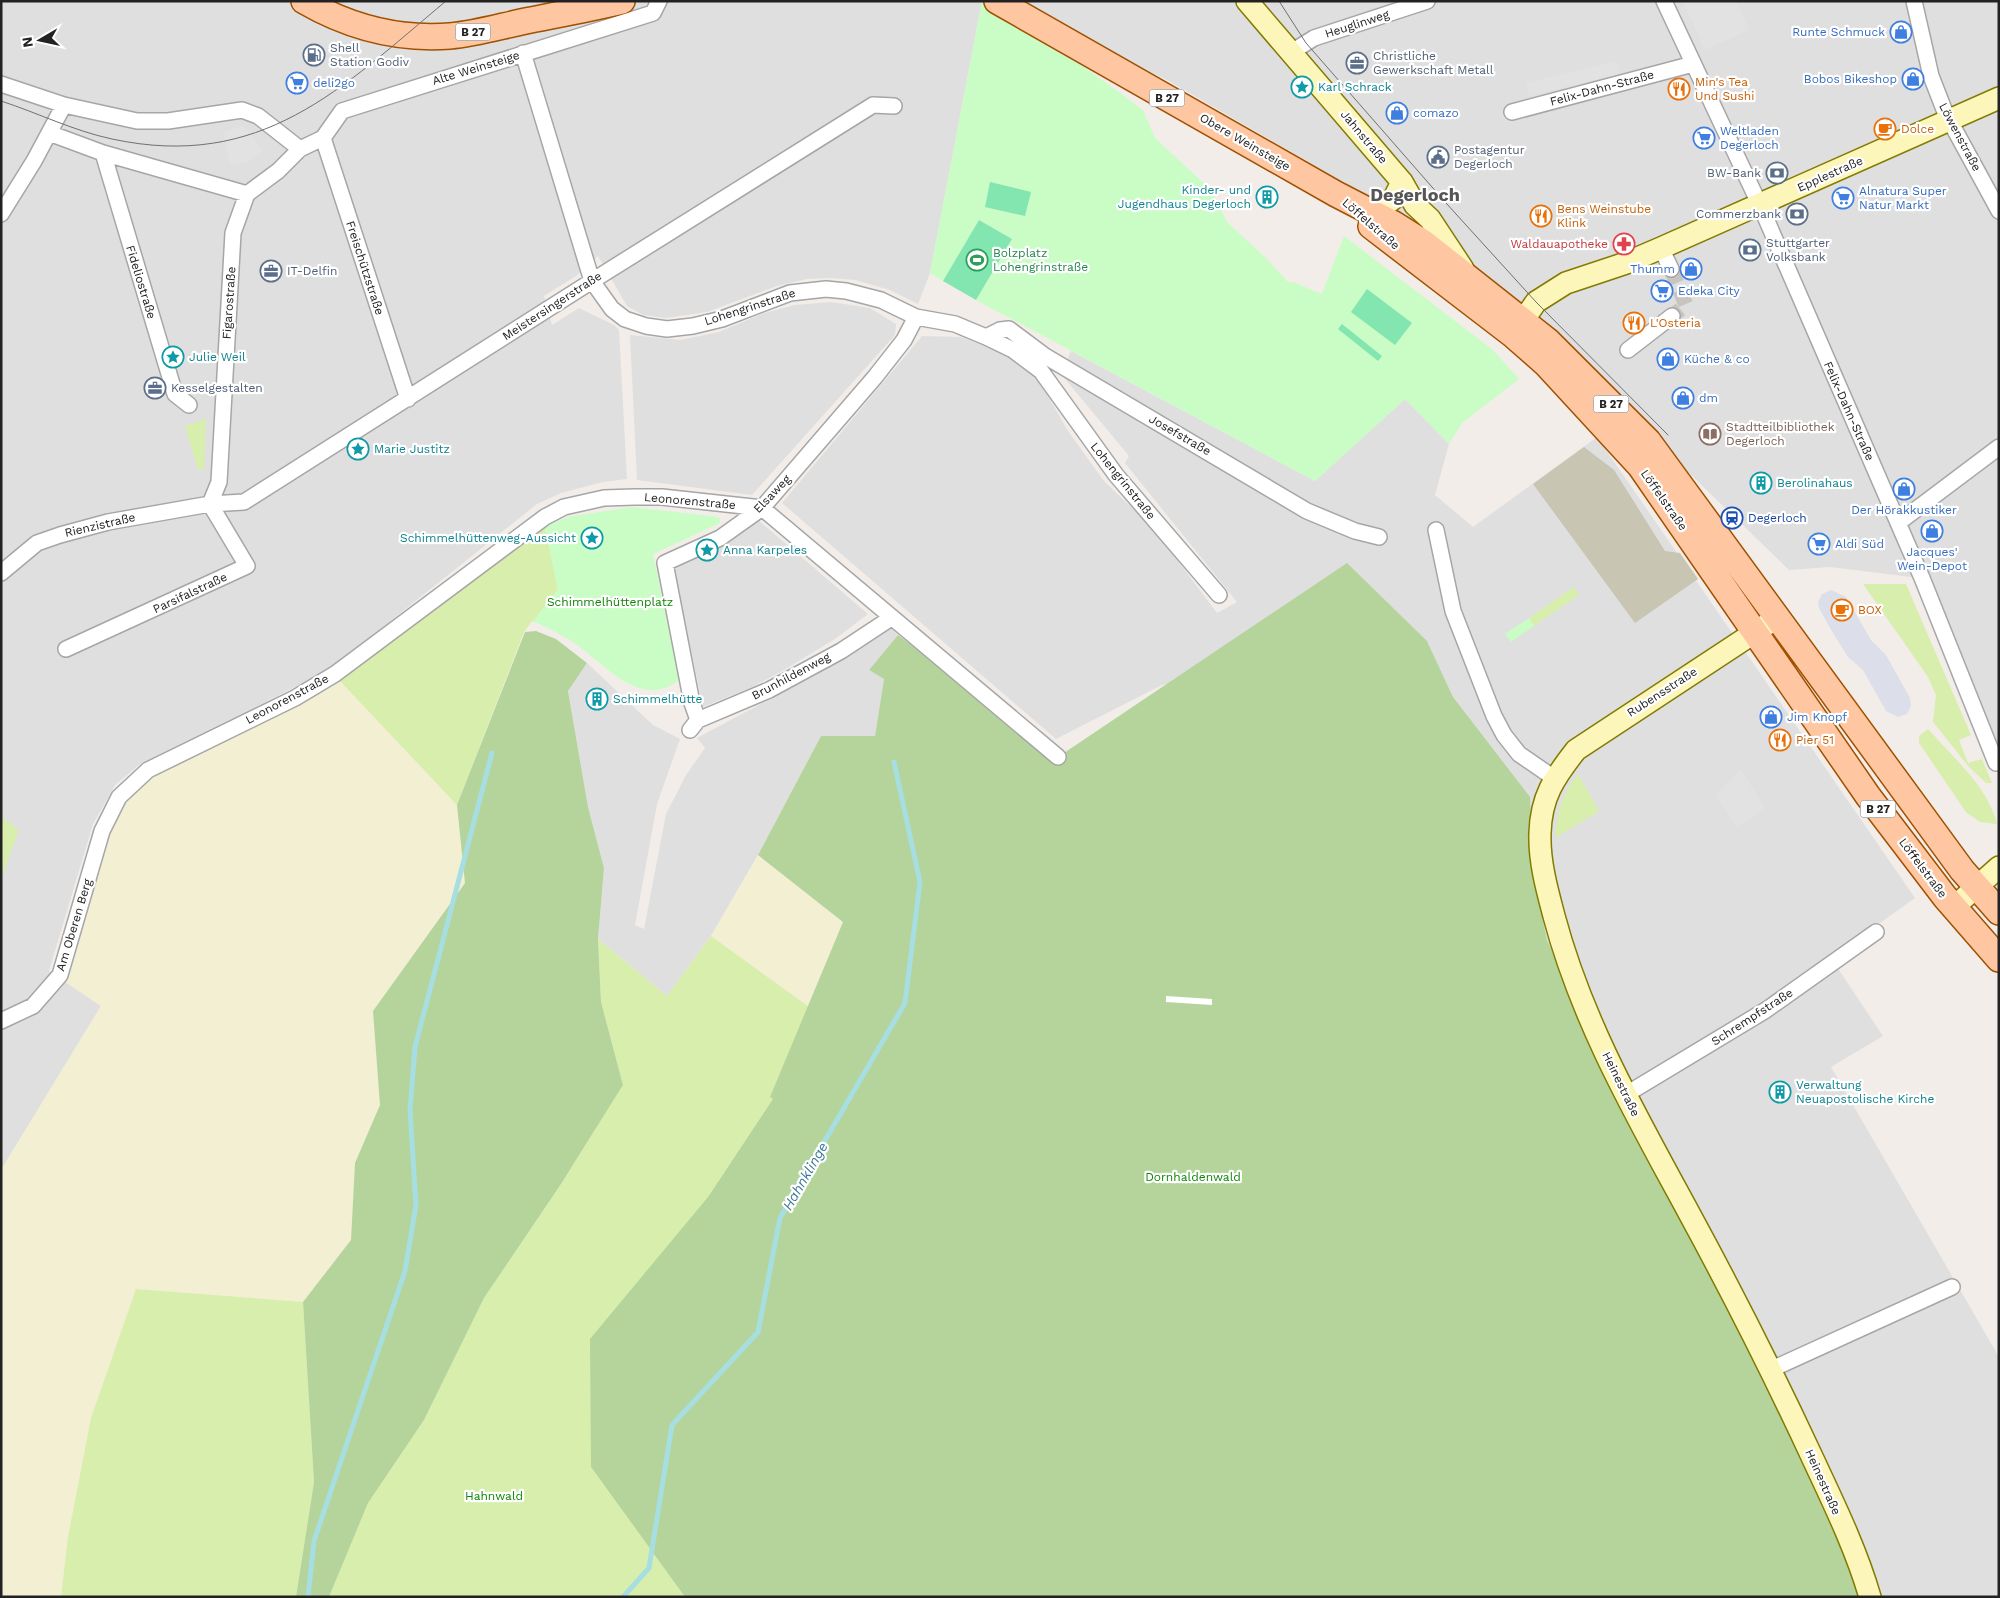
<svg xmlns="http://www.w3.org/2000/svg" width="2000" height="1598" font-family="'Work Sans',sans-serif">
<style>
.residential{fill:#e0dfdf}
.construction{fill:#c8c5b3}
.farmland{fill:#f2efd3}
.grass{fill:#d8eeac}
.forest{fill:#b5d49b}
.park{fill:#c9fdc5}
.pitch{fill:#83e5af}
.parking{fill:#e2e2e2}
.plaza{fill:#dcdee9}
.pier{fill:#fff}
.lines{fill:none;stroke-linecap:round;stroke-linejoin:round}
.stream{stroke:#a7dee2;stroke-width:5}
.street-tunnel{stroke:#c8c4c0;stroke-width:15;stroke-dasharray:15 8;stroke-linecap:butt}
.street-casing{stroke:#a6a6a6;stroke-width:18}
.secondary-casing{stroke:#827b00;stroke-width:24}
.primary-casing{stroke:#a05100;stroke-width:28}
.street{stroke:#fff;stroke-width:15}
.secondary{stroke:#fdf6bb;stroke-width:21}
.primary{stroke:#ffc7a1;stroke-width:25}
.tram{stroke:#707070;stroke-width:1}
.labels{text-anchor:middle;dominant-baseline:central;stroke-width:4.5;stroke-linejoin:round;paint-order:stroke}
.shield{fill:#fff;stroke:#646464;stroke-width:1}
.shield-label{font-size:11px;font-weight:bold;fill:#222}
.street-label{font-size:12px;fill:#222;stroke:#fff}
.shop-label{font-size:12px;fill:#366cbe;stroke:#fff;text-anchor:start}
.service-label{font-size:12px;fill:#4e5e75;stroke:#fff;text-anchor:start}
.food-label{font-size:12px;fill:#c56008;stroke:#fff;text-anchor:start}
.culture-label{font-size:12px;fill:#0d838f;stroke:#fff;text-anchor:start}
.health-label{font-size:12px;fill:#be3a42;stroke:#fff;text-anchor:end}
.leisure-label{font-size:12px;fill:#27864d;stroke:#fff;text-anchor:start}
.education-label{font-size:12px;fill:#785e54;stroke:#fff;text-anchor:start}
.transit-label{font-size:12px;fill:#164399;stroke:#fff;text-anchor:start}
.park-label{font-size:12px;fill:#108506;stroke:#fff}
.water-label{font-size:14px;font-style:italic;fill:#3c7897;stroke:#fff}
.district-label{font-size:18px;font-weight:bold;fill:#555;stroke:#fff}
</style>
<rect width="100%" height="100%" fill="#f2ede8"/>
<!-- residential -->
<path class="residential" d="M1 1H982L930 273 918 304 890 290 855 280 830 278 807 279 777 286 707 312 666 318 643 315 627 306 598 256 576 276 544 296 552 325 579 308 614 325 619 330 627 479 603 482 561 493 537 504 329 670 139 765 115 785 93 824 49 971 101 1006 1 1170Z
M1000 1H1999V748L1931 583 1911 577 1830 567 1789 570 1551 339 1434 240 1342 181 1165 79Z
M831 302 870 308 896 324 895 335 752 495 637 480 630 335 680 340 719 332 764 313 795 305Z
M922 336 961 337 1013 358 1036 375 1068 431 1104 481 1153 528 1217 613 1237 602 1125 463 1129 456 1061 374 1071 351 1315 481 1405 399 1449 444 1435 495 1473 527 1597 437 1915 898 1831 958 1883 1036 1831 1067 1999 1357V1597H1859L1857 1585 1768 1383 1647 1156 1547 940 1533 872 1480 734 1453 697 1427 641 1162 685 1056 739 782 503Z
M757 519 868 614 835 639 784 670 752 687 703 707 674 569Z
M891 628 898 635 869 670 884 679 875 736H821L758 855 711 936 667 996 598 939 604 868 588 807 568 691 587 663 653 725 680 739 657 804 635 925 644 929 666 814 686 775 705 748 697 738 815 675Z"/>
<!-- construction -->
<path class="construction" d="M1584 447 1614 470 1665 551 1680 553 1698 579 1635 623 1533 484Z"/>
<!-- farmland -->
<path class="farmland" d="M340 681 457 805 465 882 373 1011 380 1105 355 1163 351 1240 303 1302 136 1289 115 1354 68 1537 61 1597H5L1 1592V1170L101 1006 67 983 110 833 132 794 155 774Z
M758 855 843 922 809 1007 711 936Z"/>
<!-- grass -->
<path class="grass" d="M206 419 204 469 200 470 197 467 185 426Z
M545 527 558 589 545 623 532 621 524 632 457 805 340 681Z
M1863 584H1906L1971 735 1959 740 1968 763 1982 759 1992 783H1986L1969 767 1933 722 1936 695 1928 677Z
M1574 587 1579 595 1534 626 1529 618Z
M1928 729C1954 759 1987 785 1997 824L1980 822 1966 812 1919 743V736Z
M1578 774 1599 811 1555 838C1557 812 1562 794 1578 774Z
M1 817 19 830 1 879Z
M711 936 809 1007 770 1097 773 1099 708 1197 591 1467 685 1597H329L368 1503 424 1420 484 1298 561 1184 623 1085 601 1002 598 939 667 996Z
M136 1289 303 1302 314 1482 296 1597H61L68 1537 91 1418Z"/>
<!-- forest -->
<path class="forest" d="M1347 563 1427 641 1453 697 1530 797 1533 872 1547 940 1647 1156 1768 1383 1857 1585 1859 1597H685L591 1467 590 1339 708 1197 773 1099 770 1097 843 922 758 855 821 736H875L884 679 869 670 898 635 1058 757Z
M536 631 556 639 587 663 568 691 588 807 604 868 598 939 601 1002 623 1085 561 1184 484 1298 424 1420 368 1503 329 1597H296L314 1482 303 1302 351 1240 355 1163 380 1105 373 1011 465 883 457 805 525 632Z"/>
<!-- park -->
<path class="park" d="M982 1H994L1143 110 1155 138 1212 191 1227 222 1267 259 1288 282H1293L1322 294 1344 236 1493 350 1519 379 1462 423 1449 444 1405 399 1315 481 976 300 1012 239 979 220 943 281 930 273Z
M631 507 719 517 720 523 653 554 679 680C642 709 608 668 580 647 565 636 550 629 533 621L558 589 545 527 568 517Z
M1529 618 1534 626 1511 642 1505 634Z"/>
<!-- pitch -->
<path class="pitch" d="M990 182 1031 192 1025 216 985 207Z
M979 220 1012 239 976 300 943 281Z
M1367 289 1412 323 1395 345 1351 312Z
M1342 324 1382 356 1378 361 1338 329Z"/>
<!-- parking -->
<path class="parking" d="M1683 1H1736L1749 30 1705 50Z
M1617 61 1620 74 1529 96 1526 83Z
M243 126 263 150 249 161 230 165 223 132Z
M1741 770 1765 808 1737 827 1715 795Z"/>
<!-- plaza -->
<path class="plaza" d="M1831 590 1846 597 1871 640 1886 655 1910 698 1911 706 1907 714 1898 717 1886 711 1863 670 1848 657 1833 633 1819 608 1818 602 1822 594Z"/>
<!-- pier -->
<path class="pier" d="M1166 996 1212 999V1005L1166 1002Z"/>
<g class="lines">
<!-- stream -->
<path class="stream" d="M308 1597 314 1541 405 1271 416 1205 410 1110 415 1047 492 753
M623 1597 649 1568 672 1425 758 1332 780 1218 905 1003 920 882 894 762"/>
<!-- street-tunnel -->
<path class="street-tunnel" d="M1671 269 1686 305 1672 316"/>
<!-- street casing -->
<g class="street-casing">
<path id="street" d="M1664 1 1764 214 1922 578 1996 763
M1914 1 1931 76 1945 112 1999 211
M523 53 592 281 612 309 625 319 646 326 667 329 693 326 722 319 790 293 826 289 846 291 881 300 916 317 955 324 986 337 1013 350 1041 371 1116 475 1219 595
M1290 53 1314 38 1427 1
M1 84 64 105 137 121H168L242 110 258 116 300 149
M1512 112 1693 64
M49 133 103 153 247 194
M323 138 408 399
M103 153 175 394 189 405
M247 194 278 171 300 149 323 138 342 111 653 13 659 1
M1 214 34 161 64 105
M1661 248 1671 269
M986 337 1000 330 1009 329 1045 356 1307 511 1355 531 1379 537
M1628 350 1672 316
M210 504 219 482 233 233 247 194
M1898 523 1999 447
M1436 530 1453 611 1494 716 1504 735 1519 754 1554 778
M1 573 37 543 60 535 108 522 210 504 244 502 592 281 873 105 894 106
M66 649 247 566 210 504
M698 720 692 703 665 563 720 538 762 508 875 377 904 340 916 317
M690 730 698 720 769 690 841 651 891 618
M1 1021 33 1006 60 975 102 831 119 797 148 770 295 698 335 674 545 517 564 507 604 498 634 497H662L762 508 1058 757
M1625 1095 1766 1010 1876 932
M1772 1369 1952 1287"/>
</g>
<!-- secondary casing -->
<g class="secondary-casing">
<path id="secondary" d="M1247 1 1402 182 1415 205 1430 219 1463 269
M1376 213 1394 198 1402 182
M1513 335 1536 302 1566 283 1626 263 1661 248 1999 98
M1778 617 1576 750C1554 778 1541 797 1540 833 1539 861 1547 890 1554 916 1582 1022 1637 1117 1689 1213 1733 1294 1774 1375 1813 1459 1834 1504 1856 1549 1870 1597
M1954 907 1999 867"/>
</g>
<!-- primary casing -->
<g class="primary-casing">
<path id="primary" d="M304 1C349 27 398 40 450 36 474 34 498 27 521 22 555 15 588 9 622 1
M997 1 1336 194 1394 224 1424 243 1548 341 1648 441 1962 870 1999 912
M1371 226 1513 335 1546 364 1640 466 1868 796 1945 897 1999 959"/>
</g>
<!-- street -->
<use href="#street" class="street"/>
<!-- secondary -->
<use href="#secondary" class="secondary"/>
<!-- primary -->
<use href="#primary" class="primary"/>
<!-- tram -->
<path class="tram" d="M1279 1 1306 43 1446 203 1536 302 1668 435
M1 101C38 113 74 131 112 139 261 171 341 89 446 1"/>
</g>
<!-- icons -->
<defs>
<g id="shop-ring" transform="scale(1.125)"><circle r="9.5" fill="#fff" stroke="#3f7fe0" stroke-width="1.5"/><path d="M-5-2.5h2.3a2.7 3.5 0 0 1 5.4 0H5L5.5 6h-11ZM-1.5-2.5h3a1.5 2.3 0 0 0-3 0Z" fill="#3f7fe0"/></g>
<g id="fuel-ring" transform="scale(1.125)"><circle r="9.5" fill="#fff" stroke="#5c6f8a" stroke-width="1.5"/><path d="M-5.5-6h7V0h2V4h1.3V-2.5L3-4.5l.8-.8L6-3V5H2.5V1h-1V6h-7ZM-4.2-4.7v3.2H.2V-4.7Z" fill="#5c6f8a"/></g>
<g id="office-ring" transform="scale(1.125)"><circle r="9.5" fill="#fff" stroke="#5c6f8a" stroke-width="1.5"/><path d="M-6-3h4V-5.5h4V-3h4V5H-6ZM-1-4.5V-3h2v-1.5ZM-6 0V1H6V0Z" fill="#5c6f8a"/></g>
<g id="supermarket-ring" transform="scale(1.125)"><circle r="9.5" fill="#fff" stroke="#3f7fe0" stroke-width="1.5"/><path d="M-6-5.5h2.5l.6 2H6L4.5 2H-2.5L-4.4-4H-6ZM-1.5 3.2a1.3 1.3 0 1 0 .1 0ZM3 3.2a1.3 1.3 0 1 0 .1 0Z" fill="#3f7fe0"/></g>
<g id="sight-ring" transform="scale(1.125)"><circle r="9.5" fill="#fff" stroke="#0f9aa8" stroke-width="1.5"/><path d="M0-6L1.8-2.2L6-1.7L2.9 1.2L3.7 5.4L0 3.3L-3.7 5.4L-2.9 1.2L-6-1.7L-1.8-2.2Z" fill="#0f9aa8"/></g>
<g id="restaurant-ring" transform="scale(1.125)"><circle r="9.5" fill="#fff" stroke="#e8710a" stroke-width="1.5"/><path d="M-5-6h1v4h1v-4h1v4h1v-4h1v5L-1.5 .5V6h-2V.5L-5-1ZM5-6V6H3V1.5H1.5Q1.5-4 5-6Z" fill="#e8710a"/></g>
<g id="cafe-ring" transform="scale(1.125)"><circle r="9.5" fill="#fff" stroke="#e8710a" stroke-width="1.5"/><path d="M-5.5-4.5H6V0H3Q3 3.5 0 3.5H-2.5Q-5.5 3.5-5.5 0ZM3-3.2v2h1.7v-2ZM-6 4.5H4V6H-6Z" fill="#e8710a"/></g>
<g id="civic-ring" transform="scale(1.125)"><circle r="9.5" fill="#fff" stroke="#5c6f8a" stroke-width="1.5"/><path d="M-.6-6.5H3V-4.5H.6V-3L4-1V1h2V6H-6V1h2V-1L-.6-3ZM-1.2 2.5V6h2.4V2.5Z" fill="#5c6f8a"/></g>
<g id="bank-ring" transform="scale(1.125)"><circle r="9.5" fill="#fff" stroke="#5c6f8a" stroke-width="1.5"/><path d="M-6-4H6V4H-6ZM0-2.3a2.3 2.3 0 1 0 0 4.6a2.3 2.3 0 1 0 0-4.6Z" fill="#5c6f8a"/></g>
<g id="building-ring" transform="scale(1.125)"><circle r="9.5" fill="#fff" stroke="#0f9aa8" stroke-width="1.5"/><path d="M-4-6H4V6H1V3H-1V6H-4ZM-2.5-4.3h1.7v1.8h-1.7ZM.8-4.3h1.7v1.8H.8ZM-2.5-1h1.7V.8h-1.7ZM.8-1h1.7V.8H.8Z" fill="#0f9aa8"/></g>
<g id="pharmacy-ring" transform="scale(1.125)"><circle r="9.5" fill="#fff" stroke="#e0444e" stroke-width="1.5"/><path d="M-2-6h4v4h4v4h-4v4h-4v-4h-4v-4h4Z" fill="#e0444e"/></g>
<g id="stadium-ring" transform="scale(1.125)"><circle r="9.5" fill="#fff" stroke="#2e9e5b" stroke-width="1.5"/><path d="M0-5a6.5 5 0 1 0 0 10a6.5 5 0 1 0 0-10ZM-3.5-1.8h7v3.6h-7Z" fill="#2e9e5b"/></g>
<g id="library-ring" transform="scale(1.125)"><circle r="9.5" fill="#fff" stroke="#8d6e63" stroke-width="1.5"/><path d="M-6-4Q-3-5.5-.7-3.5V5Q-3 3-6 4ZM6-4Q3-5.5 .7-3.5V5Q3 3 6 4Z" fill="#8d6e63"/></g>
<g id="station-ring" transform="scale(1.125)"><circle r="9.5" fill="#fff" stroke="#1a4fb4" stroke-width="1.5"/><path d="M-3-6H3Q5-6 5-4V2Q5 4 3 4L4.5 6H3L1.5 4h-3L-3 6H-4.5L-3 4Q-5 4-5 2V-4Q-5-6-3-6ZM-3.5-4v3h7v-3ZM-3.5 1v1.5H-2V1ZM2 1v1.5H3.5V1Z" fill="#1a4fb4"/></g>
</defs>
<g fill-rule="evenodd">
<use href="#shop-ring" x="1901" y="32"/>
<use href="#fuel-ring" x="314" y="55"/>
<use href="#office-ring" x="1357" y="63"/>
<use href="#shop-ring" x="1913" y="79"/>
<use href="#supermarket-ring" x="297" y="83"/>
<use href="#sight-ring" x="1302" y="87"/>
<use href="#restaurant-ring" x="1679" y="89"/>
<use href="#shop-ring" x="1397" y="113"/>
<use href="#cafe-ring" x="1885" y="129"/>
<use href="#supermarket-ring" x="1704" y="138"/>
<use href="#civic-ring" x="1438" y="157"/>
<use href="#bank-ring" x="1777" y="173"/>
<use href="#building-ring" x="1267" y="197"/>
<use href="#supermarket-ring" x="1843" y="198"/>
<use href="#bank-ring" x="1797" y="214"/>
<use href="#restaurant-ring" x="1541" y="216"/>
<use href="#pharmacy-ring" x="1624" y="244"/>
<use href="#bank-ring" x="1750" y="250"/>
<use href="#stadium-ring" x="977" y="260"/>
<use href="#shop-ring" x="1691" y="269"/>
<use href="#office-ring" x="271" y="271"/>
<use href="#supermarket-ring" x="1662" y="291"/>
<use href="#restaurant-ring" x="1634" y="323"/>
<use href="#sight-ring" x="173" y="357"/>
<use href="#shop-ring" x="1668" y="359"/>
<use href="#office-ring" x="155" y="388"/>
<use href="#shop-ring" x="1683" y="398"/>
<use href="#library-ring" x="1710" y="434"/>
<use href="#sight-ring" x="358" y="449"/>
<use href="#building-ring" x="1761" y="483"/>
<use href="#shop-ring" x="1904" y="489"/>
<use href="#station-ring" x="1732" y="518"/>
<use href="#shop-ring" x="1932" y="531"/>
<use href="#sight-ring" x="592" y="538"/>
<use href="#supermarket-ring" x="1819" y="544"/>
<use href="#sight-ring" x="707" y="550"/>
<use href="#cafe-ring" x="1842" y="610"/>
<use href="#building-ring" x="597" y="699"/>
<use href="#shop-ring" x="1771" y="717"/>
<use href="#restaurant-ring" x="1780" y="740"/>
<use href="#building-ring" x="1780" y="1092"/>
</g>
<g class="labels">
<!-- shield labels -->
<g class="shield">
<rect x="455.5" y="23.5" width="35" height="17" rx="4"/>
<rect x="1149.5" y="89.5" width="35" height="17" rx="4"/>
<rect x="1593.5" y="395.5" width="35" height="17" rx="4"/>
<rect x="1860.5" y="800.5" width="35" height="17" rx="4"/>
</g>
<g class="shield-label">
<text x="473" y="32">B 27</text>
<text x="1167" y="98">B 27</text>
<text x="1611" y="404">B 27</text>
<text x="1878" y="809">B 27</text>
</g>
<!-- street labels -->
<g class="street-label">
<text transform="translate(1357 24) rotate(-18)">Heuglinweg</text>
<text transform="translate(476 68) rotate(-17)">Alte Weinsteige</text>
<text transform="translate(1602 88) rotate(-15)">Felix-Dahn-Straße</text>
<text transform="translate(1364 137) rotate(50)">Jahnstraße</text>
<text transform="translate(1960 137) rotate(62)">Löwenstraße</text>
<text transform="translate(1245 142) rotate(30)">Obere Weinsteige</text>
<text transform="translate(1830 174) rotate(-24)">Epplestraße</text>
<text transform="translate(1371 224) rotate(41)">Löffelstraße</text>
<text transform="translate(365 268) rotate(72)">Freischützstraße</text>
<text transform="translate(141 282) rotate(73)">Fideliostraße</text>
<text transform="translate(229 303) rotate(-86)">Figarostraße</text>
<text transform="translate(552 306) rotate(-33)">Meistersingerstraße</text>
<text transform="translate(750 307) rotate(-18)">Lohengrinstraße</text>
<text transform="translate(1849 411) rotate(66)">Felix-Dahn-Straße</text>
<text transform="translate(1180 435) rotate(30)">Josefstraße</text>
<text transform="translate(1123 481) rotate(51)">Lohengrinstraße</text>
<text transform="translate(772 494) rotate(-46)">Elsaweg</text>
<text transform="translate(1664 500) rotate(55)">Löffelstraße</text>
<text transform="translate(690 501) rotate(5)">Leonorenstraße</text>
<text transform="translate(100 525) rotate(-13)">Rienzistraße</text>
<text transform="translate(190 593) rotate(-25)">Parsifalstraße</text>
<text transform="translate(791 676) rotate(-28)">Brunhildenweg</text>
<text transform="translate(1662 692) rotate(-33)">Rubensstraße</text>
<text transform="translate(287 699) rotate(-28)">Leonorenstraße</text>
<text transform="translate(1923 868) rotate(53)">Löffelstraße</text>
<text transform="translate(74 925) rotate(-73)">Am Oberen Berg</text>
<text transform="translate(1752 1017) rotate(-33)">Schrempfstraße</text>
<text transform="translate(1621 1084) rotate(64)">Heinestraße</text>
<text transform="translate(1823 1482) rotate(66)">Heinestraße</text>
</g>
<!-- shop labels -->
<g class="shop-label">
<text x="1885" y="32" text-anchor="end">Runte Schmuck</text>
<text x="1897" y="79" text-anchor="end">Bobos Bikeshop</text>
<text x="313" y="83">deli2go</text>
<text x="1413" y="113">comazo</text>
<text x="1720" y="131">Weltladen<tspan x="1720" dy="14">Degerloch</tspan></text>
<text x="1859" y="191">Alnatura Super<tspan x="1859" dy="14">Natur Markt</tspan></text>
<text x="1675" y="269" text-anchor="end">Thumm</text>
<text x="1678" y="291">Edeka City</text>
<text x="1684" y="359">Küche &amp; co</text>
<text x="1699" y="398">dm</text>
<text x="1904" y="510" text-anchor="middle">Der Hörakkustiker</text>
<text x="1835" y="544">Aldi Süd</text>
<text x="1932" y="552" text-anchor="middle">Jacques'<tspan x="1932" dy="14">Wein-Depot</tspan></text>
<text x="1787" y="717">Jim Knopf</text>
</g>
<!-- service labels -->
<g class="service-label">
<text x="330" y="48">Shell<tspan x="330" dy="14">Station Godiv</tspan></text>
<text x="1373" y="56">Christliche<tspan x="1373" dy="14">Gewerkschaft Metall</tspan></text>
<text x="1454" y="150">Postagentur<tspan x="1454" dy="14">Degerloch</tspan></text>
<text x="1761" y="173" text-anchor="end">BW-Bank</text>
<text x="1781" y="214" text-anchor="end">Commerzbank</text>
<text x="1766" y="243">Stuttgarter<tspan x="1766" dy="14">Volksbank</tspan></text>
<text x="287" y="271">IT-Delfin</text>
<text x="171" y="388">Kesselgestalten</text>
</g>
<!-- food labels -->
<g class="food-label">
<text x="1695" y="82">Min's Tea<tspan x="1695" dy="14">Und Sushi</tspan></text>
<text x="1901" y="129">Dolce</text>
<text x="1557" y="209">Bens Weinstube<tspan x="1557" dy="14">Klink</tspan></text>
<text x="1650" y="323">L'Osteria</text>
<text x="1858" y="610">BOX</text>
<text x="1796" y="740">Pier 51</text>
</g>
<!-- culture labels -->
<g class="culture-label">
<text x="1318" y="87">Karl Schrack</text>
<text x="1251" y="190" text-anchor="end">Kinder- und<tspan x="1251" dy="14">Jugendhaus Degerloch</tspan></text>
<text x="189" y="357">Julie Weil</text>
<text x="374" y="449">Marie Justitz</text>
<text x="1777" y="483">Berolinahaus</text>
<text x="576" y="538" text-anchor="end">Schimmelhüttenweg-Aussicht</text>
<text x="723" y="550">Anna Karpeles</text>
<text x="613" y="699">Schimmelhütte</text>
<text x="1796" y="1085">Verwaltung<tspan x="1796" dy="14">Neuapostolische Kirche</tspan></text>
</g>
<!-- health labels -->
<g class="health-label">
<text x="1608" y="244">Waldauapotheke</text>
</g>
<!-- leisure labels -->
<g class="leisure-label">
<text x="993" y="253">Bolzplatz<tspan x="993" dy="14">Lohengrinstraße</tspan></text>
</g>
<!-- education labels -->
<g class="education-label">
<text x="1726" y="427">Stadtteilbibliothek<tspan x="1726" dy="14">Degerloch</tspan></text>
</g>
<!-- transit labels -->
<g class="transit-label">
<text x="1748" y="518">Degerloch</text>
</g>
<!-- park labels -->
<g class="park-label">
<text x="610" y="602">Schimmelhüttenplatz</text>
<text x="1193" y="1177">Dornhaldenwald</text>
<text x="494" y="1496">Hahnwald</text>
</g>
<!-- water labels -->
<g class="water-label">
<text transform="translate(805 1176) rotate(-60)">Hahnklinge</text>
</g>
<!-- district labels -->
<g class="district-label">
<text x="1415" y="194">Degerloch</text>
</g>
</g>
<!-- border -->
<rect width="2000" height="1598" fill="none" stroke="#222222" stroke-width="5"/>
<!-- north arrow -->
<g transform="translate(40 40) rotate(261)" stroke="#ffffff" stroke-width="4" paint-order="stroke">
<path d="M0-4L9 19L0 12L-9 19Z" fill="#222222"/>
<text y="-8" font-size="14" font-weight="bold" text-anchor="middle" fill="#222222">N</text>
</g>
</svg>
